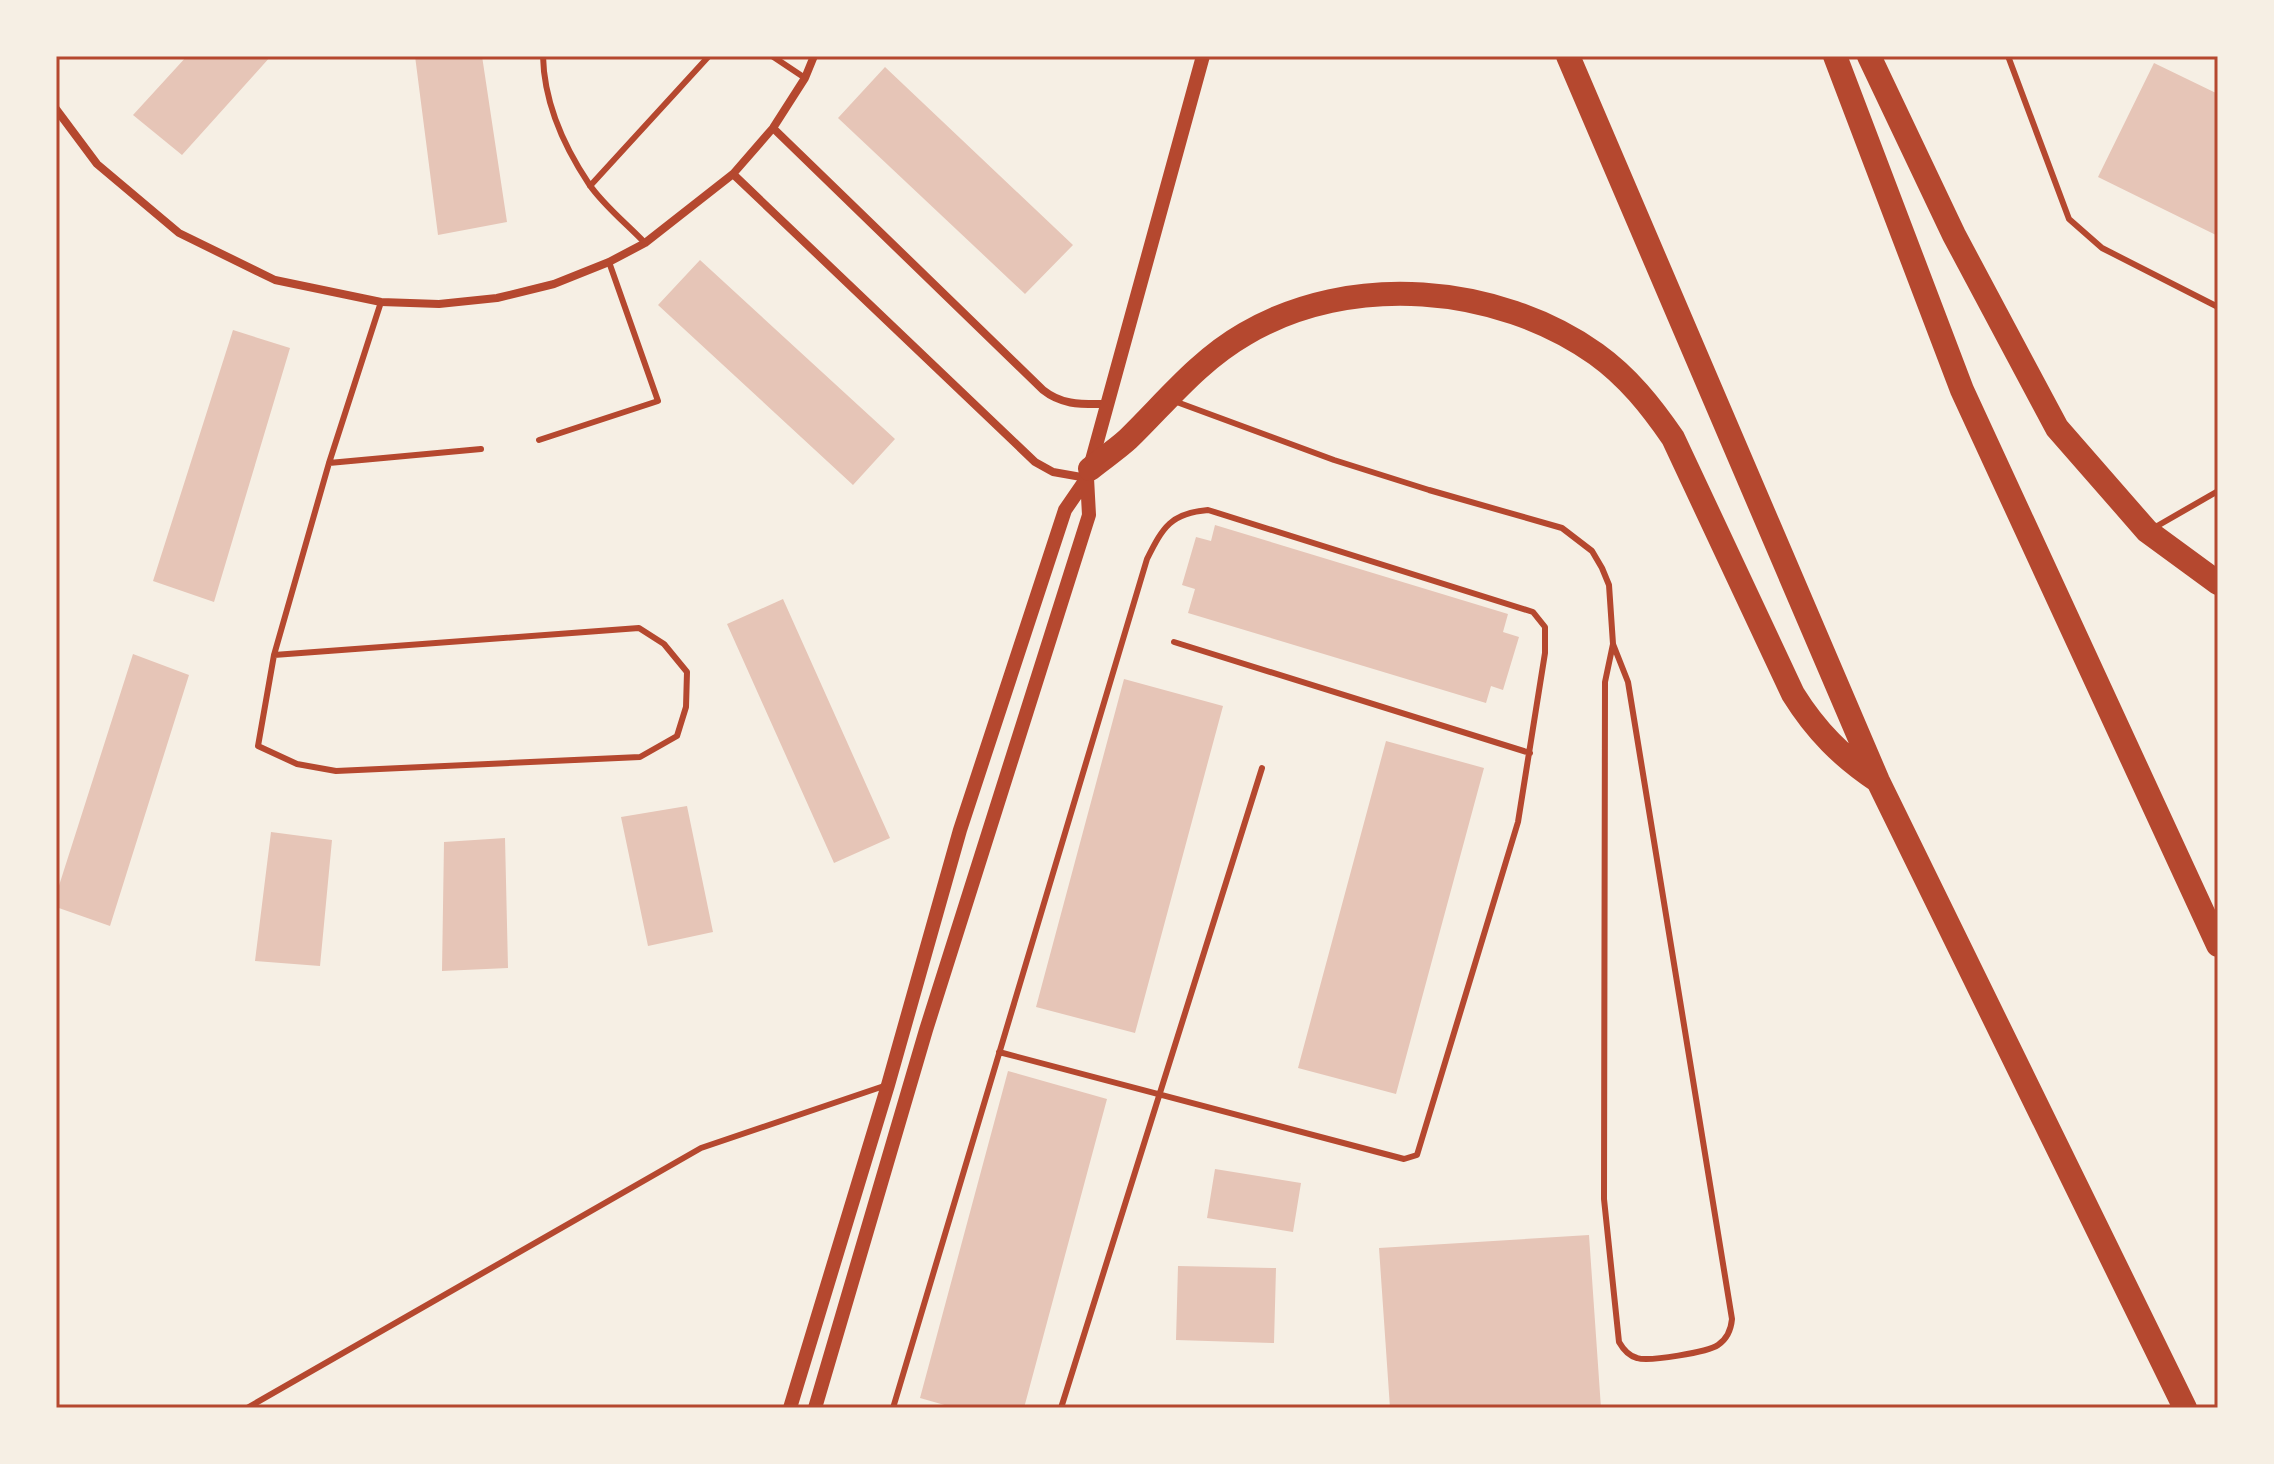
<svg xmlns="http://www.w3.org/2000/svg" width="2274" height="1464" font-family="Roboto,sans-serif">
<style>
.building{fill:#e6c5b7}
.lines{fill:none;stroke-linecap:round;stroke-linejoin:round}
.service{stroke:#b5482f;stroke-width:6}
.minor{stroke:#b5482f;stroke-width:8}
.tertiary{stroke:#b5482f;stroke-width:14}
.motorway{stroke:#b5482f;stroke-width:24}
.neatline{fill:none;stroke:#b5482f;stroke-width:3}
</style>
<rect width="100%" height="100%" fill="#f6efe4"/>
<!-- building -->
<path class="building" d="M187 56H271L182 155 133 115Z
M415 56H482L507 222 438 235Z
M2154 63 2218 94V236L2098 177Z
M885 67 1073 245 1025 294 838 118Z
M700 260 895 439 853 485 658 305Z
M233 330 290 348 214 602 153 581Z
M1215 525 1508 614 1503 632 1519 637 1503 690 1491 686 1486 703 1188 613 1195 589 1182 585 1196 537 1211 541Z
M783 599 890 838 834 863 727 624Z
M133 654 189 675 110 926 56 907V895Z
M1124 679 1223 706 1135 1033 1036 1007Z
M1386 741 1484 768 1396 1094 1298 1068Z
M687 806 713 932 648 946 621 817Z
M271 832 332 840 320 966 255 961Z
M505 838 508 968 442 971 444 842Z
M1008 1071 1107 1099 1024 1408H955L920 1398Z
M1215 1169 1301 1183 1293 1232 1207 1218Z
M1589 1235 1601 1408H1390L1379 1248Z
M1178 1266 1276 1268 1274 1343 1176 1340Z"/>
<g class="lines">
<!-- service -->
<path class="service" d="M543 56C544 102 563 145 589 184 603 205 627 224 645 243
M772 56 805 78
M2008 56 2069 219 2102 248 2218 307
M590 186 709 56
M1174 401 1334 460 1429 490 1562 528 1592 551 1602 568 1609 585 1613 644
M539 440 658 401 609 262
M329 463 481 449
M2152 529 2218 491
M1174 642 1530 753
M1613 644 1628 682 1732 1319C1731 1330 1727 1339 1718 1345 1708 1352 1649 1362 1637 1358 1629 1356 1623 1349 1619 1342L1604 1199 1605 682Z
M274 655 639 628 664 644 687 672 686 707 677 736 640 757 336 771 297 764 258 746 274 655 329 463 381 302
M247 1408 701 1148 884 1086
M893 1408 1147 559C1163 527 1171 513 1208 510L1533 612 1545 627V653L1518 822 1417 1155 1404 1159 999 1052
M1061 1408 1262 768"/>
<!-- minor -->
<path class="minor" d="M56 109 97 164 179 233 275 280 381 302 439 304 497 298 554 284 609 262 645 243 733 174 773 128 805 78 814 56
M773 128 1043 390C1063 406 1083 404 1108 404
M733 174 1035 462 1053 472 1087 478"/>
<!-- tertiary -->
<path class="tertiary" d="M790 1408 888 1085 960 830 1065 510 1087 478 1203 56
M815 1408 926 1030 1089 515 1087 478"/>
<!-- motorway -->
<path class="motorway" d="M1568 56 1878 781 2185 1408
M1835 56 1962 390 2218 945
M1869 56 1954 235 2057 428 2147 531 2218 583
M1090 469C1102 459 1116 450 1128 439 1166 402 1198 361 1245 334 1350 272 1497 284 1596 354 1628 377 1651 406 1673 438L1793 694C1816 731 1842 757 1878 781"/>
</g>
<!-- border -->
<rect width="2274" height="1464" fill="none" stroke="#f6efe4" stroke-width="116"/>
<rect x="58" y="58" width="2158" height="1348" class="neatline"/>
</svg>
